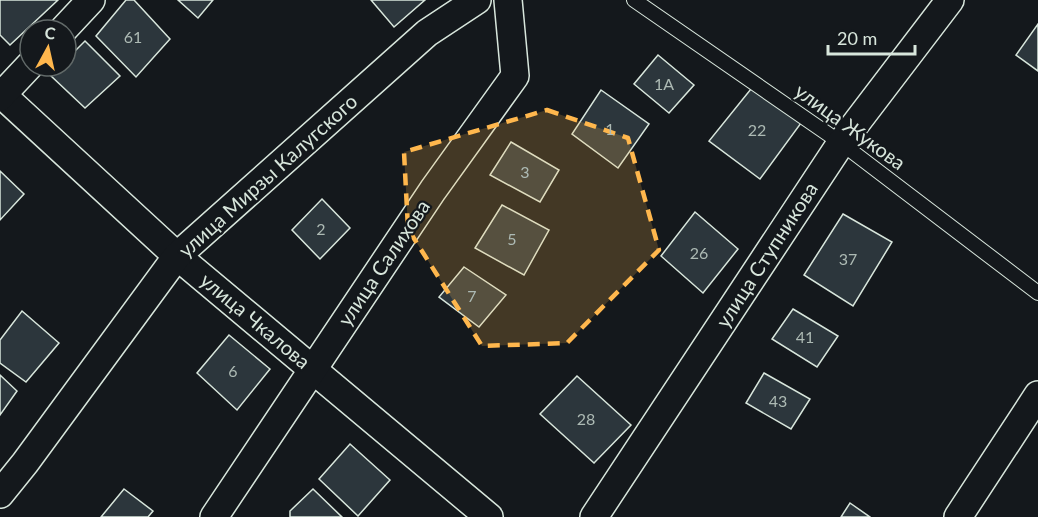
<svg xmlns="http://www.w3.org/2000/svg" width="1038" height="517" font-family="Lato,sans-serif">
  <style>
    .building { fill: #2c363c; stroke: #d8e6dc; stroke-width: 1.5 }
    .lines { fill: none; stroke-linecap: round; stroke-linejoin: round }
    .service-casing { stroke: #d8e6dc; stroke-width: 16 }
    .minor-casing { stroke: #d8e6dc; stroke-width: 30 }
    .service { stroke: #14181c; stroke-width: 14 }
    .minor { stroke: #14181c; stroke-width: 27 }
    .marked { fill: #ffb74d; fill-opacity: 0.2; stroke: #ffb74d; stroke-width: 4.5; stroke-dasharray: 12 8; stroke-linejoin: round }
    .labels { text-anchor: middle; stroke-width: 4.5; stroke-linejoin: round; paint-order: stroke }
    .number-label { font-size: 16px; fill: #adbab4 }
    .street-label { font-size: 20px; fill: #d8e6dc; stroke: #14181c }
  </style>
  <rect width="100%" height="100%" fill="#14181c"/>
  <g class="building">
    <path d="M0 0H58L10 45 0 35Z"/>
    <path d="M126 0H134L170 39 136 77 96 36Z"/>
    <path d="M178 0H213L198 18Z"/>
    <path d="M371 0H425L394 27Z"/>
    <path d="M1038 24V71L1016 55Z"/>
    <path d="M85 41 120 76 85 108 50 75 60 66H66V60Z"/>
    <path d="M658 55 694 85 669 113 634 84Z"/>
    <path d="M755 84 804 119 760 179 709 141Z"/>
    <path d="M601 90 649 124 618 168 572 134Z"/>
    <path d="M511 142 559 170 540 202 490 175Z"/>
    <path d="M0 171 24 194 0 220Z"/>
    <path d="M322 199 350 228 320 259 292 230Z"/>
    <path d="M502 205 549 230 524 275 475 248Z"/>
    <path d="M695 212 738 249 703 293 661 256Z"/>
    <path d="M843 214 892 242 853 306 804 275Z"/>
    <path d="M464 267 506 295 479 327 439 297Z"/>
    <path d="M793 309 838 336 817 367 772 339Z"/>
    <path d="M22 311 59 343 26 382 0 363V340Z"/>
    <path d="M229 335 270 369 237 410 197 373Z"/>
    <path d="M764 373 810 399 791 429 746 403Z"/>
    <path d="M0 375 17 391 0 415Z"/>
    <path d="M577 376 631 425 594 463 540 414Z"/>
    <path d="M350 444 390 480 358 516 319 479Z"/>
    <path d="M124 489 153 511 148 517H101Z"/>
    <path d="M313 489 342 517H290V511Z"/>
    <path d="M850 503 870 517H841Z"/>
  </g>
  <g class="lines">
    <defs>
      <path id="service" d="M634 0 841 143 1038 293"/>
      <g id="minor">
        <path d="M63 30 91 0"/>
        <path d="M0 93 177 256 489 517"/>
        <path d="M0 97 30 65"/>
        <path d="M0 494 25 463 177 256 427 33 477 0"/>
        <path d="M214 517 433 190 515 76 508 0"/>
        <path d="M594 517 841 143 950 0"/>
        <path d="M958 517 1038 395"/>
      </g>
    </defs>
    <use href="#service" class="service-casing"/>
    <use href="#minor" class="minor-casing"/>
    <use href="#service" class="service"/>
    <use href="#minor" class="minor"/>
  </g>
  <path class="marked" d="M547 110 628 138 659 250 567 343 482 346 408 229 404 152Z"/>
  <g class="labels">
    <g class="number-label">
      <text x="133" y="43">61</text>
      <text x="664" y="90">1А</text>
      <text x="610" y="135">1</text>
      <text x="757" y="136">22</text>
      <text x="525" y="178">3</text>
      <text x="321" y="235">2</text>
      <text x="512" y="245">5</text>
      <text x="699" y="259">26</text>
      <text x="848" y="265">37</text>
      <text x="472" y="302">7</text>
      <text x="805" y="343">41</text>
      <text x="233" y="377">6</text>
      <text x="778" y="407">43</text>
      <text x="586" y="425">28</text>
    </g>
    <g class="street-label">
      <text transform="translate(850 127) rotate(36)" y="7">улица Жукова</text>
      <text transform="translate(268 176) rotate(-42)" y="7">улица Мирзы Калугского</text>
      <text transform="translate(767 255) rotate(-57)" y="7">улица Ступникова</text>
      <text transform="translate(384 263) rotate(-56)" y="7">улица Салихова</text>
      <text transform="translate(255 321) rotate(40)" y="7">улица Чкалова</text>
    </g>
  </g>
  <g transform="translate(48 48) rotate(8)"><circle r="28" fill="#14181c" stroke="#626a69" stroke-width="1.5"/>
  <path d="M0-4.5L10 22L0 15L-10 22Z" fill="#ffb74d"/>
  <text y="-9" font-size="16" font-weight="bold" text-anchor="middle" fill="#d8e6dc">С</text>
  </g>
  <path d="M828 45v9h87v-9" fill="none" stroke="#d8e6dc" stroke-width="3"/>
  <text x="837" y="45" font-size="18" fill="#d8e6dc" stroke="#14181c" stroke-width="4.5" paint-order="stroke">20 m</text>
</svg>
